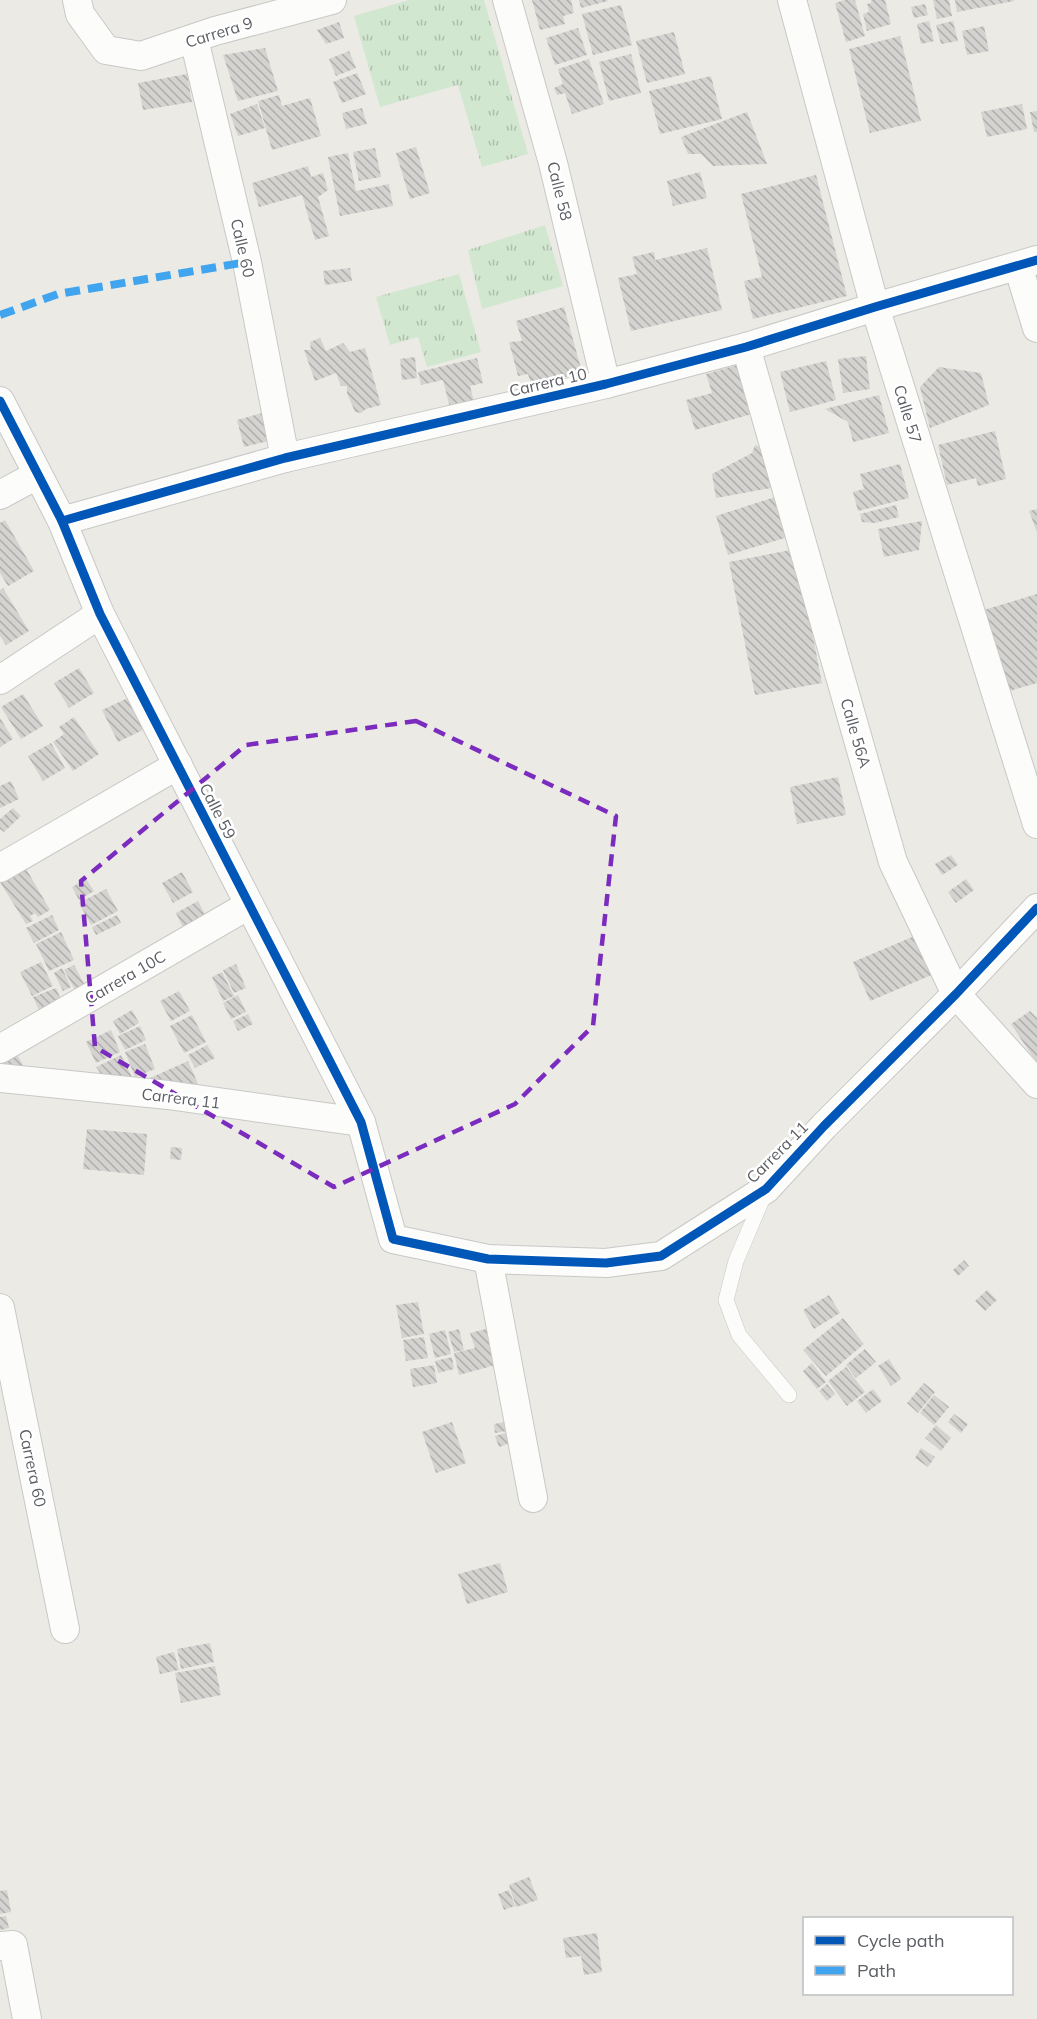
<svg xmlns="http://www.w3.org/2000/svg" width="1037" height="2019" font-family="Mulish,sans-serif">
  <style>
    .park { fill: url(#park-tufts) }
    .building { fill: url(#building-back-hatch) }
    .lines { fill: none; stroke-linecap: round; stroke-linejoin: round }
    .service-casing { stroke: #c8c8c7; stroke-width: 16 }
    .minor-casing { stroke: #c8c8c7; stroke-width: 30 }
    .service { stroke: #fcfcfb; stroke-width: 15 }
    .minor { stroke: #fcfcfb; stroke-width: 28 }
    .quiet { stroke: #40a5ee; stroke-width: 8; stroke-dasharray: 15 8; stroke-linecap: butt }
    .cycleway-casing { stroke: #fff; stroke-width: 13 }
    .cycleway { stroke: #0057b8; stroke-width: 9 }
    .marked { fill: none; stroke: #7b2cbf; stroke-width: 4.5; stroke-dasharray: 12 8; stroke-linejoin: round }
    .labels { text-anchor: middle; stroke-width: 5; stroke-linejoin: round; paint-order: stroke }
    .street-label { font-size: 16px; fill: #5b5e63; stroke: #fff }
  </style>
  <defs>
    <pattern id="park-tufts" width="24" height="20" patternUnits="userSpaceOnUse" patternTransform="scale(1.5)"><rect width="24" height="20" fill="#d2e7d0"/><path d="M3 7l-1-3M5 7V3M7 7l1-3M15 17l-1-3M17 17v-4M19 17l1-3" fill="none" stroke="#adbeac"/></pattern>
    <pattern id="building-back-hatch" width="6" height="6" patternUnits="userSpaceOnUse" patternTransform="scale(1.5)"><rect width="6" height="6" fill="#d4d3d0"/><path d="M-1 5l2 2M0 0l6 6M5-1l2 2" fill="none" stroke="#afaeac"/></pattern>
  </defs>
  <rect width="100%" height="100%" fill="#ebeae5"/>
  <g class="park">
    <path d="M409 0H484L528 154 482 167 458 85 380 107 354 16Z"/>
    <path d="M545 225 563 286 482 309 468 250Z"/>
    <path d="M459 274 481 352 427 367 418 337 390 345 376 297Z"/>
  </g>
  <g class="building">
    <path d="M532 0H571L574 13 563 16 565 24 540 30Z"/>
    <path d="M579 0H607L608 1 581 8Z"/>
    <path d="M845 0H855L865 36 846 42 835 3Z"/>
    <path d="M871 0H885L891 24 867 31 863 14 869 12 867 4 871 3Z"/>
    <path d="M933 0H949L952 16 937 19Z"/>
    <path d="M955 0H1013L1014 1 957 12Z"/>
    <path d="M925 4 928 15 914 18 911 7Z"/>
    <path d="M621 5 632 45 593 55 582 14Z"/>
    <path d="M929 21 934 41 921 44 917 24Z"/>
    <path d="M953 21 958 41 941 44 936 25Z"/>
    <path d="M339 22 344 38 326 44 317 30Z"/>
    <path d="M984 26 989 51 967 55 962 31Z"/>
    <path d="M578 28 587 55 555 65 546 38Z"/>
    <path d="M674 32 685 74 647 83 636 41Z"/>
    <path d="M900 36 921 121 870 133 849 49Z"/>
    <path d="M265 48 278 91 238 101 223 55Z"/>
    <path d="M349 51 356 68 336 76 329 59Z"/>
    <path d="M631 54 641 93 609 101 599 62Z"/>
    <path d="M589 59 604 104 572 114 565 93 557 95 554 88 563 84 558 69Z"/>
    <path d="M357 73 366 94 342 103 333 82Z"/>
    <path d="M187 74 192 102 143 110 138 83Z"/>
    <path d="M711 76 722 119 660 134 649 91Z"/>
    <path d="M279 95 282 106 310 98 321 136 272 150 258 101Z"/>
    <path d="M257 104 265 128 238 136 230 114Z"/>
    <path d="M1022 104 1027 129 987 137 981 112Z"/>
    <path d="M362 108 367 124 346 129 342 113Z"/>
    <path d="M1037 111V132H1034L1030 112Z"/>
    <path d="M747 112 767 164 713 166 701 154H688L681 137Z"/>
    <path d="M416 147 430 193 410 199 396 153Z"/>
    <path d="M375 148 381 177 359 181 353 152Z"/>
    <path d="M348 153 356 191 389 184 393 206 340 216 328 157Z"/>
    <path d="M308 166 311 177 323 173 328 190 318 197 329 236 315 240 302 195 259 207 252 183Z"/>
    <path d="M700 172 707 198 673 206 667 181Z"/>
    <path d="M816 175 847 296 753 319 744 281 762 277 741 194Z"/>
    <path d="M707 248 722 310 631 331 618 278 637 274 632 257 654 252 655 260Z"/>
    <path d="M350 268 352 281 325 285 323 271Z"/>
    <path d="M564 307 582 372 532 387 528 374 518 376 509 342 522 341 516 321Z"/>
    <path d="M320 338 326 351 343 343 350 352 365 348 381 405 366 409 361 413 355 412 347 393V386H341L336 373 315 381 304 350H311L310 342Z"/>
    <path d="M866 356 870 389 843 393 838 359Z"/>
    <path d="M415 357 417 378 402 380 400 359Z"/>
    <path d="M477 358 483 383 470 386 474 402 450 408 443 380 421 385 418 372Z"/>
    <path d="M826 361 836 400 790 412 780 372Z"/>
    <path d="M744 363 759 412 695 430 686 400 712 393 706 374Z"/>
    <path d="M939 367 981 373 989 405 930 428 920 387Z"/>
    <path d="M879 395 889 433 853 442 848 422 825 409Z"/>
    <path d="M266 412 273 440 244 447 237 420Z"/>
    <path d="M995 431 1006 479 978 486 976 478 947 485 938 445Z"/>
    <path d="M755 445 764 448 771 488 716 498 712 474 752 453Z"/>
    <path d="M900 464 909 498 858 511 853 492 864 489 860 474Z"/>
    <path d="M775 497 788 537 728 555 716 516Z"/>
    <path d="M896 505 899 517 875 523 862 522 860 514Z"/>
    <path d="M1037 509V532L1029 511Z"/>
    <path d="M5 520 34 571 8 586 0 573V523Z"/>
    <path d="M922 521 919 550 884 557 878 529Z"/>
    <path d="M796 549 822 683 755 695 729 562Z"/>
    <path d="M3 588 29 631 6 645 0 636V590Z"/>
    <path d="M1037 594V683L1002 693 977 612Z"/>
    <path d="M79 668 94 693 69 708 54 683Z"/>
    <path d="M23 694 43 726 21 739 1 707Z"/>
    <path d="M130 697 145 729 118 742 102 710Z"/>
    <path d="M74 717 99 754 73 771 53 742 64 734 59 727Z"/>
    <path d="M0 718 13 739 0 747Z"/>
    <path d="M51 743 65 768 43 781 28 756Z"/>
    <path d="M838 777 846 815 797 824 790 787Z"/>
    <path d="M11 781 19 799 0 808V786Z"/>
    <path d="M13 808 21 816 4 832 0 829V819Z"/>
    <path d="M951 855 958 865 942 875 935 864Z"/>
    <path d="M25 867 50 910 38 917 35 913 30 916 33 921 26 924 0 882Z"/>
    <path d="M182 872 193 892 173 903 162 883Z"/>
    <path d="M86 879 94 891 79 900 72 887Z"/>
    <path d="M966 879 974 890 956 903 948 892Z"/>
    <path d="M106 889 118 911 91 925 79 903Z"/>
    <path d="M198 901 210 924 187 936 176 913Z"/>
    <path d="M52 915 59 930 34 943 26 928Z"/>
    <path d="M117 915 121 923 96 935 92 927Z"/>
    <path d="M61 932 74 960 49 971 36 944Z"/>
    <path d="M917 935 934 974 870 1001 853 962Z"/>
    <path d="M41 962 53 986 32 996 20 972Z"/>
    <path d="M236 964 246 988 234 993 223 970Z"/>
    <path d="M74 965 86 987 76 992 64 970Z"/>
    <path d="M62 968 71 987 63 991 54 973Z"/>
    <path d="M222 972 234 996 223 1001 212 977Z"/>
    <path d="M56 988 65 1009 44 1021 33 997Z"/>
    <path d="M179 991 190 1011 171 1021 160 1001Z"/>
    <path d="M238 995 246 1012 231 1019 223 1003Z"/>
    <path d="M132 1010 139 1023 120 1034 113 1021Z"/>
    <path d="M1030 1011 1037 1018V1063L1011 1024Z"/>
    <path d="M248 1014 253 1024 238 1031 233 1021Z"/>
    <path d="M192 1015 206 1042 184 1053 170 1026Z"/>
    <path d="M140 1026 146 1040 125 1050 118 1036Z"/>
    <path d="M111 1030 120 1052 96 1063 86 1042Z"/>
    <path d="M145 1044 155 1069 135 1077 125 1052Z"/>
    <path d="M207 1045 215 1058 195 1068 188 1055Z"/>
    <path d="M15 1051 23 1065 6 1074 0 1061Z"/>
    <path d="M121 1055 133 1079 109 1085 96 1067Z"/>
    <path d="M188 1061 202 1093 139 1083Z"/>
    <path d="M87 1129 147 1134 144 1175 83 1169Z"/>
    <path d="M171 1147 182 1148 181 1160 170 1159Z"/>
    <path d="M964 1260 969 1266 958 1276 953 1270Z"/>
    <path d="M987 1290 997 1300 985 1311 975 1301Z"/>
    <path d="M829 1295 840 1313 814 1329 803 1310Z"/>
    <path d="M418 1302 424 1334 402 1338 396 1305Z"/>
    <path d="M843 1318 864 1344 826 1376 803 1350Z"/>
    <path d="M494 1327 503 1363 459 1375 454 1353 475 1348 470 1333Z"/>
    <path d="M459 1329 464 1350 454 1352 448 1332Z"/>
    <path d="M445 1330 451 1354 435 1358 429 1334Z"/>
    <path d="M424 1337 428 1358 406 1361 403 1340Z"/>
    <path d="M865 1349 876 1362 856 1378 846 1365Z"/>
    <path d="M452 1357 454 1369 438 1373 435 1361Z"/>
    <path d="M889 1359 901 1379 891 1386 878 1366Z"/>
    <path d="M812 1363 826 1382 817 1389 803 1371Z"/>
    <path d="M434 1365 437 1383 413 1387 410 1369Z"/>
    <path d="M846 1367 865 1392 847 1406 828 1381Z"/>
    <path d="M924 1383 935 1392 918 1413 907 1403Z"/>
    <path d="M827 1384 835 1394 827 1401 819 1391Z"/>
    <path d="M873 1389 882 1401 866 1413 857 1401Z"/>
    <path d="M934 1395 949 1407 934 1425 920 1413Z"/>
    <path d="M954 1414 968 1424 961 1433 948 1422Z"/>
    <path d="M452 1422 466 1463 436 1473 422 1432Z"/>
    <path d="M505 1422 507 1431 495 1433 494 1424Z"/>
    <path d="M936 1425 951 1438 941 1451 925 1438Z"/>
    <path d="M505 1433 510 1443 499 1447 495 1436Z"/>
    <path d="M921 1448 935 1457 928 1467 915 1458Z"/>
    <path d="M500 1563 508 1592 467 1604 458 1574Z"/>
    <path d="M210 1643 214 1662 181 1669 177 1649Z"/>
    <path d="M174 1652 179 1670 160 1674 156 1657Z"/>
    <path d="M215 1666 221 1695 181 1703 175 1673Z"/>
    <path d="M529 1877 538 1900 516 1907 509 1885Z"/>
    <path d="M7 1890 11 1912 0 1914V1891Z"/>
    <path d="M509 1890 515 1906 504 1910 498 1894Z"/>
    <path d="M6 1916 9 1928 0 1930V1917Z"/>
    <path d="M597 1933 602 1972 584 1975 581 1956 566 1958 563 1938Z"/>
  </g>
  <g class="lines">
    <defs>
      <path id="service" d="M764 1195 736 1261 726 1300 739 1335 789 1395"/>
      <g id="minor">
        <path d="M77 0 80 14 106 50 141 56 215 31 332 0"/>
        <path d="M507 0 553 163 606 384"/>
        <path d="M792 0 875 307 1037 824"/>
        <path d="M194 39 247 262 285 458"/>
        <path d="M1018 266 1037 328"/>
        <path d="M746 347 893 862 956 994 1037 1084"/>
        <path d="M0 401 62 521 100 614 361 1122 393 1239 488 1259 606 1263 661 1256 766 1189 824 1126 956 994 1037 908"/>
        <path d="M0 495 37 475"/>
        <path d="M62 521 285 458 606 384 746 347 875 307 1037 260"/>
        <path d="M0 680 100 614"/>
        <path d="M0 868 178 765"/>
        <path d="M0 1049 249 905"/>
        <path d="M0 1078 168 1095 361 1122"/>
        <path d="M488 1259 533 1498"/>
        <path d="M0 1308 65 1629"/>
        <path d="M0 1946 13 1945 27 2019"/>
      </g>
    </defs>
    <use href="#service" class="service-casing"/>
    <use href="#minor" class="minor-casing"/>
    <use href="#service" class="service"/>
    <use href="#minor" class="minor"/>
    <path class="quiet" d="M0 315 58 294 247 262"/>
    <defs>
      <g id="cycleway">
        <path d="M0 401 62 521 100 614 361 1122 393 1239 488 1259 606 1263 661 1256 766 1189 824 1126 956 994 1037 908"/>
        <path d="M62 521 285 458 606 384 746 347 875 307 1037 260"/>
      </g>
    </defs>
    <use href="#cycleway" class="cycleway-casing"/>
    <use href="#cycleway" class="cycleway"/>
  </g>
  <path class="marked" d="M416 721 616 816 593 1026 515 1104 334 1187 95 1047 81 881 246 745Z"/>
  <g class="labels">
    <g class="street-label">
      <text transform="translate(219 32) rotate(-17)" y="6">Carrera 9</text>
      <text transform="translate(560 191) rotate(76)" y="6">Calle 58</text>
      <text transform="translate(243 248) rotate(77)" y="6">Calle 60</text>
      <text transform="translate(548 382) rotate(-13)" y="6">Carrera 10</text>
      <text transform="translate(908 414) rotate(73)" y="6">Calle 57</text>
      <text transform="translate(856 733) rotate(74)" y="6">Calle 56A</text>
      <text transform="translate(218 811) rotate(63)" y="6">Calle 59</text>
      <text transform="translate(125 977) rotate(-30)" y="6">Carrera 10C</text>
      <text transform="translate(181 1098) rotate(7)" y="6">Carrera 11</text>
      <text transform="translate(777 1152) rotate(-45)" y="6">Carrera 11</text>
      <text transform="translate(33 1468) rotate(78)" y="6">Carrera 60</text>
    </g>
  </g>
  <rect x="803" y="1917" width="210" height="78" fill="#ffffff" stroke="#bdbfc1" stroke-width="1.5"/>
  <rect x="815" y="1936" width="30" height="9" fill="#0057b8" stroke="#bdbfc1" stroke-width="1.5"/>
  <text x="857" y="1947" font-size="18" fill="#5b5e63">Cycle path</text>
  <rect x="815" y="1966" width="30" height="9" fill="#40a5ee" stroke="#bdbfc1" stroke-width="1.5"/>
  <text x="857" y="1977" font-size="18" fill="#5b5e63">Path</text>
</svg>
